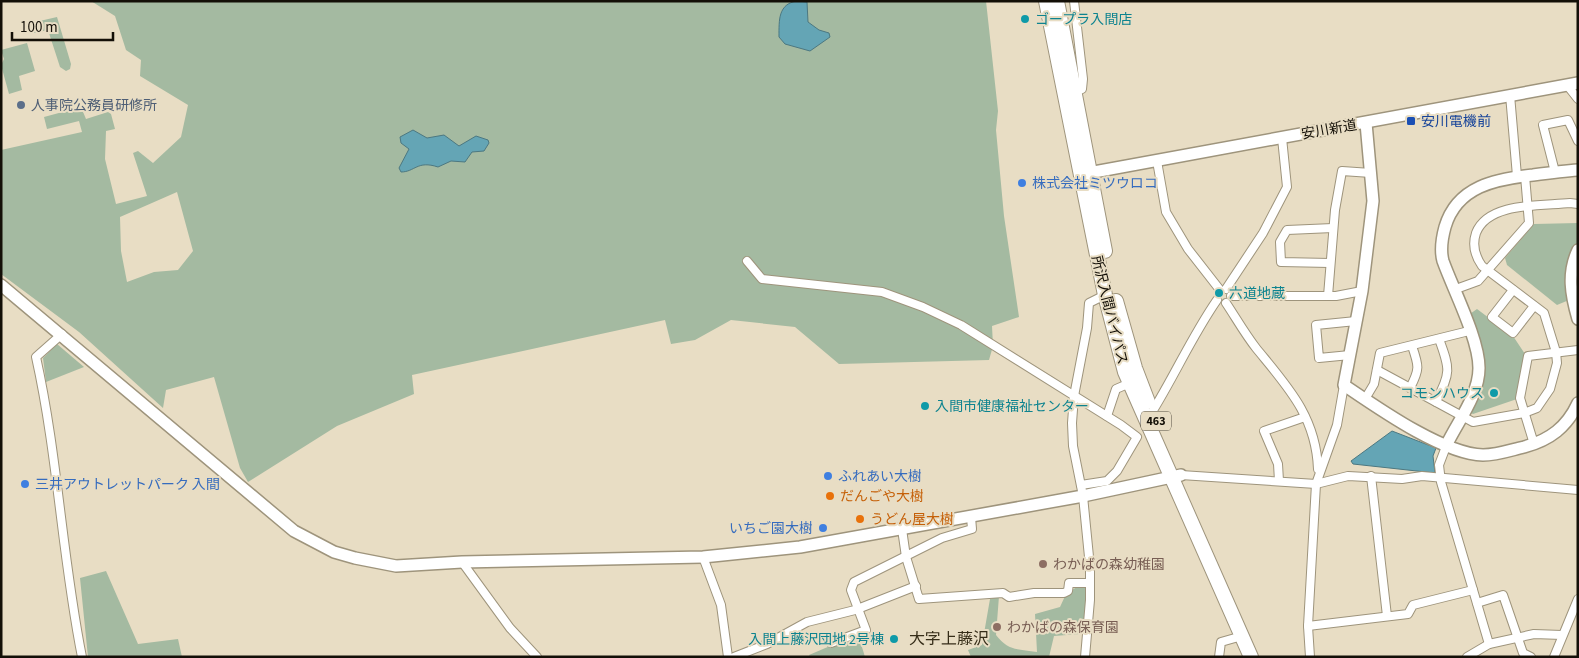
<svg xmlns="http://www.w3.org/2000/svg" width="1579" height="658" font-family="'Source Sans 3','Noto Sans JP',sans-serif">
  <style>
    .green { fill: #a4baa1; fill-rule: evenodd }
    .water { fill: #64a5b5; stroke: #4c7881 }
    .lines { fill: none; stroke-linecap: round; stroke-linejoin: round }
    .street-casing { stroke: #9e947c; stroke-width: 10 }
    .secondary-casing { stroke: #9e947c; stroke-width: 14 }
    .highway-casing { stroke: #9e947c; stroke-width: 16 }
    .street { stroke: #fff; stroke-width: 8 }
    .secondary { stroke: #fff; stroke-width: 11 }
    .highway { stroke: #fff; stroke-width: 14 }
    .culture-dot { fill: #0f9aa8; stroke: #e8ddc4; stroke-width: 2 }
    .service-dot { fill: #5c6f8a; stroke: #e8ddc4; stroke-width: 2 }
    .transit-dot { fill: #1a4fb4; stroke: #e8ddc4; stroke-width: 2 }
    .shop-dot { fill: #3f7fe0; stroke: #e8ddc4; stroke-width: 2 }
    .food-dot { fill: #e8710a; stroke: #e8ddc4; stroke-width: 2 }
    .education-dot { fill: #8d6e63; stroke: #e8ddc4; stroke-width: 2 }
    .labels { text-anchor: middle; stroke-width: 4; stroke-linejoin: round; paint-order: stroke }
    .shield { fill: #e8ddc4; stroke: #534d40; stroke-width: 1 }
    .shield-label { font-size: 12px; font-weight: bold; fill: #130f07 }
    .culture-label { font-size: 14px; fill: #0d838f; stroke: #e8ddc4; text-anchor: start }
    .service-label { font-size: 14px; fill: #4e5e75; stroke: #e8ddc4; text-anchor: start }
    .transit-label { font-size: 14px; fill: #164399; stroke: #e8ddc4; text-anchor: start }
    .street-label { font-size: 14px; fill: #130f07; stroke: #e8ddc4 }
    .shop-label { font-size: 14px; fill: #366cbe; stroke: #e8ddc4; text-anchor: start }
    .food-label { font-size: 14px; fill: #c56008; stroke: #e8ddc4; text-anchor: start }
    .education-label { font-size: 14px; fill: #785e54; stroke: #e8ddc4; text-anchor: start }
    .quarter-label { font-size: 16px; fill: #362d18; stroke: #e8ddc4 }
  </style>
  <rect width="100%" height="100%" fill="#e8ddc4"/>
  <g class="green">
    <path d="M91 1H986L998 111 996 130 1004 216 1019 317 992 326 993 346 989 360 839 364 795 327 731 320 695 340 671 344 665 320 412 375 414 394 337 426 248 482 240 468 214 377 166 390 163 408 79 332 1 274V150L82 132 79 121 47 129 44 117 81 107 86 119 108 112 111 114 115 129 106 131 105 159 116 204 147 196 133 153 138 151 153 163 181 137 188 105 140 76 141 60 126 50 115 16ZM177 192 193 251 178 270 154 272 127 282 121 251 120 217Z"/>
    <path d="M57 17 71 64 70 69 66 71 60 67 48 30 34 33 31 23Z"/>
    <path d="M27 43 35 71 19 76 22 90 9 94 1 65 4 59 1 50Z"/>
    <path d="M1578 223V245L1569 300 1557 305 1507 265 1505 258 1534 224Z"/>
    <path d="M1477 309 1513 336 1525 354 1517 399 1473 414 1467 411 1480 382 1467 316Z"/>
    <path d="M57 344 84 367 46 382 43 358Z"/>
    <path d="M106 571 138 644 178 639 182 657H88L80 578Z"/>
    <path d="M1086 581 1087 605 1080 634 1054 636 1049 657H971L968 650 982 645 990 599 999 596 996 635C1008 651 1018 649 1037 652L1035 614 1060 607 1066 594Z"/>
    <path d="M858 634 865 657H810L809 655Z"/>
  </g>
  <g class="water">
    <path d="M797 1 807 2 808 22 819 30 829 33 830 37 810 51 785 44 779 37C779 20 778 4 797 1Z"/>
    <path d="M413 130 427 138 444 135 459 146 476 136 488 140 489 143 484 151 472 152 465 162 451 161 438 167C417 160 415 172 401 172L399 168 409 149 401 143 400 137Z"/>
    <path d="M1392 431 1436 448 1433 456 1435 473 1353 464 1351 461Z"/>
  </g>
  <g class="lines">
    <defs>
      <g id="street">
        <path d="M1074 1 1083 79 1082 89 1075 92"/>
        <path d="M1567 85 1578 99"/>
        <path d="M1510 95 1517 176"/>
        <path d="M1157 161 1166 212 1188 249 1220 290"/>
        <path d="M1555 172 1543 125 1568 120 1578 141"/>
        <path d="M747 261 762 279 882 292 923 307 961 325 1121 425 1137 437 1117 471 1107 481 1081 485"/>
        <path d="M1330 263 1281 262 1280 242 1287 230 1333 228"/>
        <path d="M1226 289 1263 233 1287 187 1282 138"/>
        <path d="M1456 289 1478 281 1529 223 1525 176"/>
        <path d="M1513 290 1492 317 1513 333 1534 306"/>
        <path d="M1231 296H1336L1362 291"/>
        <path d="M1328 296 1335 210 1342 171 1371 173"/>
        <path d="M1226 303C1236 318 1245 334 1256 348 1287 386 1316 416 1318 469"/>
        <path d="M62 334 36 357C58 456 62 558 82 657"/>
        <path d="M1350 355 1319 358 1316 325 1356 321"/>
        <path d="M1377 370 1473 422 1524 413 1537 408 1550 389 1557 363 1556 352 1544 313 1482 266C1475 256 1472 245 1476 233 1488 202 1541 206 1570 203L1578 204"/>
        <path d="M1410 388C1420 369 1419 366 1412 346"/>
        <path d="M1365 399 1374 384 1380 353 1469 331"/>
        <path d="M1436 402C1450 372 1451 371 1439 339"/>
        <path d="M1152 412C1175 375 1192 336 1217 300"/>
        <path d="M1107 416 1116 389 1130 383"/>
        <path d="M1447 444 1439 465 1441 482 1489 644"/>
        <path d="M1534 444 1520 398 1528 356 1578 350"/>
        <path d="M1181 475 1316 484 1348 476 1402 479 1422 476 1578 490"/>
        <path d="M1371 476 1387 616"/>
        <path d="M1279 481 1278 464 1264 431 1305 417"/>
        <path d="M902 529 906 557 919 599 1003 593 1009 597 1034 593H1064L1068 591 1069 583H1090"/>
        <path d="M703 557 721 605 728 657"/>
        <path d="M462 562 510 628 537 657"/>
        <path d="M1477 603 1503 595 1523 653 1531 657"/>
        <path d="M1308 626 1408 614 1413 605 1473 590"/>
        <path d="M831 643 866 630 851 590 854 582 942 538 972 529 971 517"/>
        <path d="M734 657 767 644 807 622 855 610 916 586"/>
        <path d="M1085 657 1090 600V567L1083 496 1073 446 1072 423 1074 396 1087 328 1089 303 1105 295"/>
        <path d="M1219 657 1221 642 1242 636"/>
        <path d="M1310 657 1308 626 1316 484 1337 425 1344 385"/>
        <path d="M1467 657 1489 644 1534 634 1562 635"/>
        <path d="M1554 657 1578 599"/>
      </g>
      <g id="secondary">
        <path d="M1366 123 1373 201 1362 291 1344 385C1378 408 1443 454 1483 455 1497 455 1511 450 1524 447 1550 440 1567 427 1578 403"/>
        <path d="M1083 174 1578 83"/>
        <path d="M1578 250C1567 273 1571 295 1578 319"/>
        <path d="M1 285 294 531 334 552 355 558 396 566 462 562 703 557 800 547 1083 496 1181 475"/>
        <path d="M1447 444C1458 421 1479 395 1479 368 1479 339 1453 289 1443 261 1440 250 1442 238 1445 227 1457 186 1496 179 1533 175 1548 173 1563 171 1578 170"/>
      </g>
      <g id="highway">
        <path d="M1046 1 1105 295 1125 372 1251 657"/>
        <path d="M1057 1 1105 251"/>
        <path d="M1116 301 1135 368 1148 402"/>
      </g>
    </defs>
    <use href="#street" class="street-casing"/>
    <use href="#secondary" class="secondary-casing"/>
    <use href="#highway" class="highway-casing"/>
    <use href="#street" class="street"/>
    <use href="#secondary" class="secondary"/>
    <use href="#highway" class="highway"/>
  </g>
  <g class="culture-dot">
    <circle cx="1025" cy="19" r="5"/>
    <circle cx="1219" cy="293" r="5"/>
    <circle cx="1494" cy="393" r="5"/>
    <circle cx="925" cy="406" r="5"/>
    <circle cx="894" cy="639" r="5"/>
  </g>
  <circle class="service-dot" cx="21" cy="105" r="5"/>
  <rect class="transit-dot" x="1406" y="116" width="10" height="10" rx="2.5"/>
  <g class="shop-dot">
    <circle cx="1022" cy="183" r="5"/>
    <circle cx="828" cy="476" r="5"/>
    <circle cx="25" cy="484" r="5"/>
    <circle cx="823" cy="528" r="5"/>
  </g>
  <g class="food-dot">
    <circle cx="830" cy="496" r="5"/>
    <circle cx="860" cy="519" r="5"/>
  </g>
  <g class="education-dot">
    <circle cx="1043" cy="564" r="5"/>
    <circle cx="997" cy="627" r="5"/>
  </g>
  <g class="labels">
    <rect class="shield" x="1141" y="411.5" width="30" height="19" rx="4"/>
    <g class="shield-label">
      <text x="1156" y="425">463</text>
    </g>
    <g class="culture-label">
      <text x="1035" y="24">ゴープラ入間店</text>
      <text x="1229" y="298">六道地蔵</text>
      <text x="1484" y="398" text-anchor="end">コモンハウス</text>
      <text x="935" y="411">入間市健康福祉センター</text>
      <text x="884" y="644" text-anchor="end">入間上藤沢団地 2号棟</text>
    </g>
    <g class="service-label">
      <text x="31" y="110">人事院公務員研修所</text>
    </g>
    <g class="transit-label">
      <text x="1421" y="126">安川電機前</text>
    </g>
    <g class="street-label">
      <text transform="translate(1329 129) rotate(-10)" y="5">安川新道</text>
      <text transform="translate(1110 310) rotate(76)" y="5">所沢入間バイパス</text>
    </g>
    <g class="shop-label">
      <text x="1032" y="188">株式会社ミツウロコ</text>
      <text x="838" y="481">ふれあい大樹</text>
      <text x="35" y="489">三井アウトレットパーク 入間</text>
      <text x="813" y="533" text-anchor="end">いちご園大樹</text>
    </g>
    <g class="food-label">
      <text x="840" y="501">だんごや大樹</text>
      <text x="870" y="524">うどん屋大樹</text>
    </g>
    <g class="education-label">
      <text x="1053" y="569">わかばの森幼稚園</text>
      <text x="1007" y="632">わかばの森保育園</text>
    </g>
    <g class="quarter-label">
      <text x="949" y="644">大字上藤沢</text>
    </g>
  </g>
  <rect width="1579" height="658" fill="none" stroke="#130f07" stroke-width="5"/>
  <path d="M12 32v8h101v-8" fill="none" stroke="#130f07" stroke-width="2.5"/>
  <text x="20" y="32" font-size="15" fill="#130f07" stroke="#e8ddc4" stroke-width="4" paint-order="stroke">100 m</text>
</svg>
